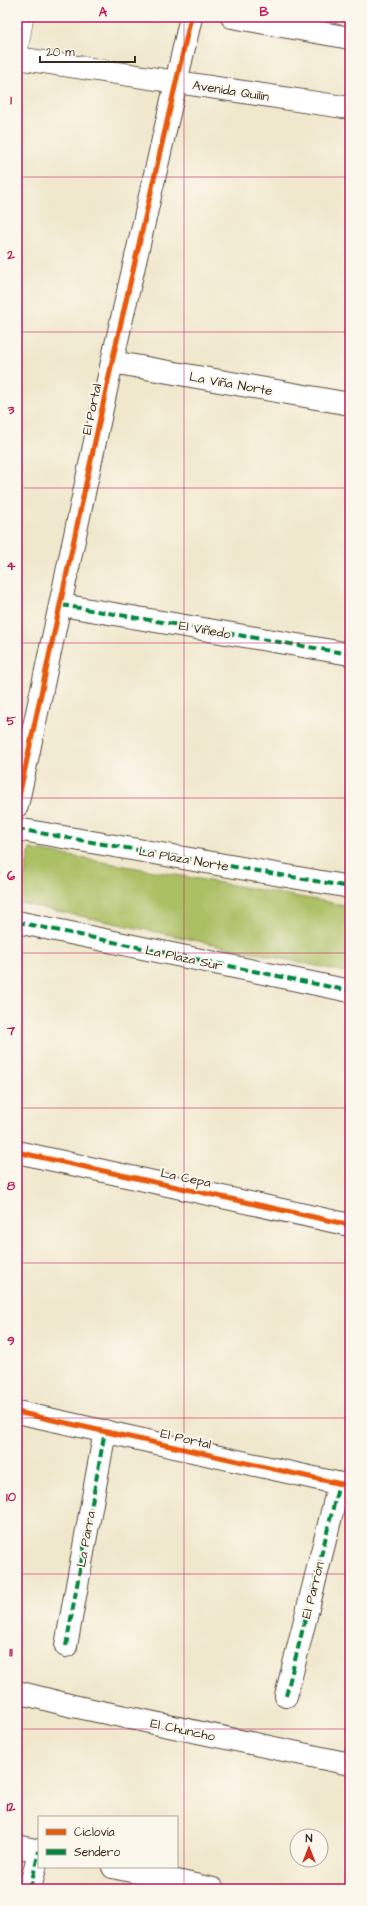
<svg xmlns="http://www.w3.org/2000/svg" width="367" height="1906" font-family="'Architects Daughter',sans-serif">
  <style>
    .green { fill: #abbf63; stroke: #737440 }
    .lines { fill: none; stroke-linecap: round; stroke-linejoin: round }
    .lane-casing { stroke: #564638; stroke-width: 18 }
    .street-casing { stroke: #564638; stroke-width: 24 }
    .secondary-casing { stroke: #564638; stroke-width: 24 }
    .lane { stroke: #fff; stroke-width: 17 }
    .street { stroke: #fff; stroke-width: 22 }
    .secondary { stroke: #fff; stroke-width: 22 }
    .quiet { stroke: #00873e; stroke-width: 4; stroke-dasharray: 8 4; stroke-linecap: butt }
    .cycleway-casing { stroke: #fbf7ec; stroke-width: 8 }
    .cycleway { stroke: #e8590c; stroke-width: 5 }
    .grid { fill: none; stroke: #c2185b; stroke-width: 1; stroke-opacity: 0.55 }
    .labels { text-anchor: middle; stroke-width: 4; stroke-linejoin: round; paint-order: stroke }
    .street-label { font-size: 13px; fill: #3b2a1e; stroke: #fbf7ec }
    .neatline { fill: none; stroke: #c2185b; stroke-width: 1.5 }
    .grid-label { font-size: 13px; text-anchor: middle; font-weight: bold; fill: #c2185b }
  </style>
  <rect width="100%" height="100%" fill="#fbf7ec"/>
  <filter id="ink" filterUnits="userSpaceOnUse"><feTurbulence type="fractalNoise" baseFrequency=".025" numOctaves="2"/><feDisplacementMap in="SourceGraphic" scale="8" xChannelSelector="R" yChannelSelector="G"/><feConvolveMatrix kernelMatrix="1 2 1 2 8 2 1 2 1" color-interpolation-filters="sRGB"/></filter>
  <filter id="wash" filterUnits="userSpaceOnUse"><feTurbulence type="fractalNoise" baseFrequency=".012" numOctaves="4" result="noise"/><feDisplacementMap in="SourceGraphic" scale="16" xChannelSelector="R" yChannelSelector="G"/><feGaussianBlur stdDeviation="0.9" result="paint"/><feColorMatrix in="noise" values="0 0 0 0 0 0 0 0 0 0 0 0 0 0 0 0 0 1.4 0 .05"/><feComposite in="paint" operator="in"/></filter>
  <g filter="url(#wash)">
    <rect width="100%" height="100%" fill="#f0e8cd"/>
    <path class="green" d="M30 849 350 906V973L19 903Z"/>
  </g>
  <g filter="url(#ink)">
    <g class="lines">
      <defs>
        <path id="lane" d="M18 58 25 17"/>
        <g id="street">
          <path d="M112 362 350 404"/>
          <path d="M61 605 350 654"/>
          <path d="M17 806 112 362 191 17"/>
          <path d="M17 829 350 887"/>
          <path d="M17 922 350 991"/>
          <path d="M17 1152 350 1225"/>
          <path d="M17 1412 350 1486"/>
          <path d="M66 1646 105 1431"/>
          <path d="M17 1692 73 1706 350 1764"/>
          <path d="M286 1696 339 1484"/>
          <path d="M17 1846 39 1851"/>
          <path d="M113 1867 213 1889"/>
          <path d="M30 1889 39 1851"/>
        </g>
        <g id="secondary">
          <path d="M232 17 350 38"/>
          <path d="M17 58 350 108"/>
        </g>
      </defs>
      <use href="#lane" class="lane-casing"/>
      <use href="#street" class="street-casing"/>
      <use href="#secondary" class="secondary-casing"/>
      <use href="#lane" class="lane"/>
      <use href="#street" class="street"/>
      <use href="#secondary" class="secondary"/>
      <g class="quiet">
        <path d="M61 605 350 654"/>
        <path d="M17 829 350 887"/>
        <path d="M17 922 350 991"/>
        <path d="M66 1646 105 1431"/>
        <path d="M286 1696 339 1484"/>
        <path d="M30 1889 39 1851"/>
      </g>
      <defs>
        <g id="cycleway">
          <path d="M17 806 112 362 191 17"/>
          <path d="M17 1152 350 1225"/>
          <path d="M17 1412 350 1486"/>
        </g>
      </defs>
      <use href="#cycleway" class="cycleway-casing"/>
      <use href="#cycleway" class="cycleway"/>
    </g>
  </g>
  <path class="grid" d="M184 17V1889M17 177H350M17 332H350M17 488H350M17 643H350M17 798H350M17 953H350M17 1108H350M17 1263H350M17 1418H350M17 1574H350M17 1729H350"/>
  <g class="labels">
    <g class="street-label">
      <text transform="translate(231 90) rotate(9)" y="5">Avenida Quilín</text>
      <text transform="translate(231 383) rotate(10)" y="5">La Viña Norte</text>
      <text transform="translate(91 409) rotate(-78)" y="5">El Portal</text>
      <text transform="translate(205 629) rotate(10)" y="5">El Viñedo</text>
      <text transform="translate(184 858) rotate(10)" y="5">La Plaza Norte</text>
      <text transform="translate(184 957) rotate(12)" y="5">La Plaza Sur</text>
      <text transform="translate(186 1177) rotate(12)" y="5">La Cepa</text>
      <text transform="translate(186 1438) rotate(13)" y="5">El Portal</text>
      <text transform="translate(85 1539) rotate(-80)" y="5">La Parra</text>
      <text transform="translate(312 1590) rotate(-76)" y="5">El Parrón</text>
      <text transform="translate(183 1729) rotate(12)" y="5">El Chuncho</text>
    </g>
  </g>
  <rect width="367" height="1906" fill="none" stroke="#fbf7ec" stroke-width="44"/>
  <rect x="38" y="1816" width="140" height="52" fill="#fbf7ec" stroke="#aea59a"/>
  <rect x="46" y="1829" width="20" height="6" fill="#e8590c" stroke="#aea59a"/>
  <text x="74" y="1836" font-size="12" fill="#3b2a1e">Ciclovía</text>
  <rect x="46" y="1849" width="20" height="6" fill="#00873e" stroke="#aea59a"/>
  <text x="74" y="1856" font-size="12" fill="#3b2a1e">Sendero</text>
  <g transform="translate(309 1848)"><circle r="19" fill="#fbf7ec" stroke="#aea59a"/>
  <path d="M0-3L7 15L0 10L-7 15Z" fill="#c8321e"/>
  <text y="-6" font-size="11" font-weight="bold" text-anchor="middle" fill="#3b2a1e">N</text>
  </g>
  <path d="M40 56v6h95v-6" fill="none" stroke="#3b2a1e" stroke-width="2"/>
  <text x="46" y="56" font-size="12" fill="#3b2a1e" stroke="#fbf7ec" stroke-width="3" paint-order="stroke">20 m</text>
  <rect x="22" y="22" width="323" height="1862" class="neatline"/>
  <g class="grid-label">
    <text x="103" y="16">A</text>
    <text x="264" y="16">B</text>
    <text x="11" y="104">1</text>
    <text x="11" y="259">2</text>
    <text x="11" y="414">3</text>
    <text x="11" y="570">4</text>
    <text x="11" y="725">5</text>
    <text x="11" y="880">6</text>
    <text x="11" y="1035">7</text>
    <text x="11" y="1190">8</text>
    <text x="11" y="1345">9</text>
    <text x="11" y="1501">10</text>
    <text x="11" y="1656">11</text>
    <text x="11" y="1811">12</text>
  </g>
</svg>
